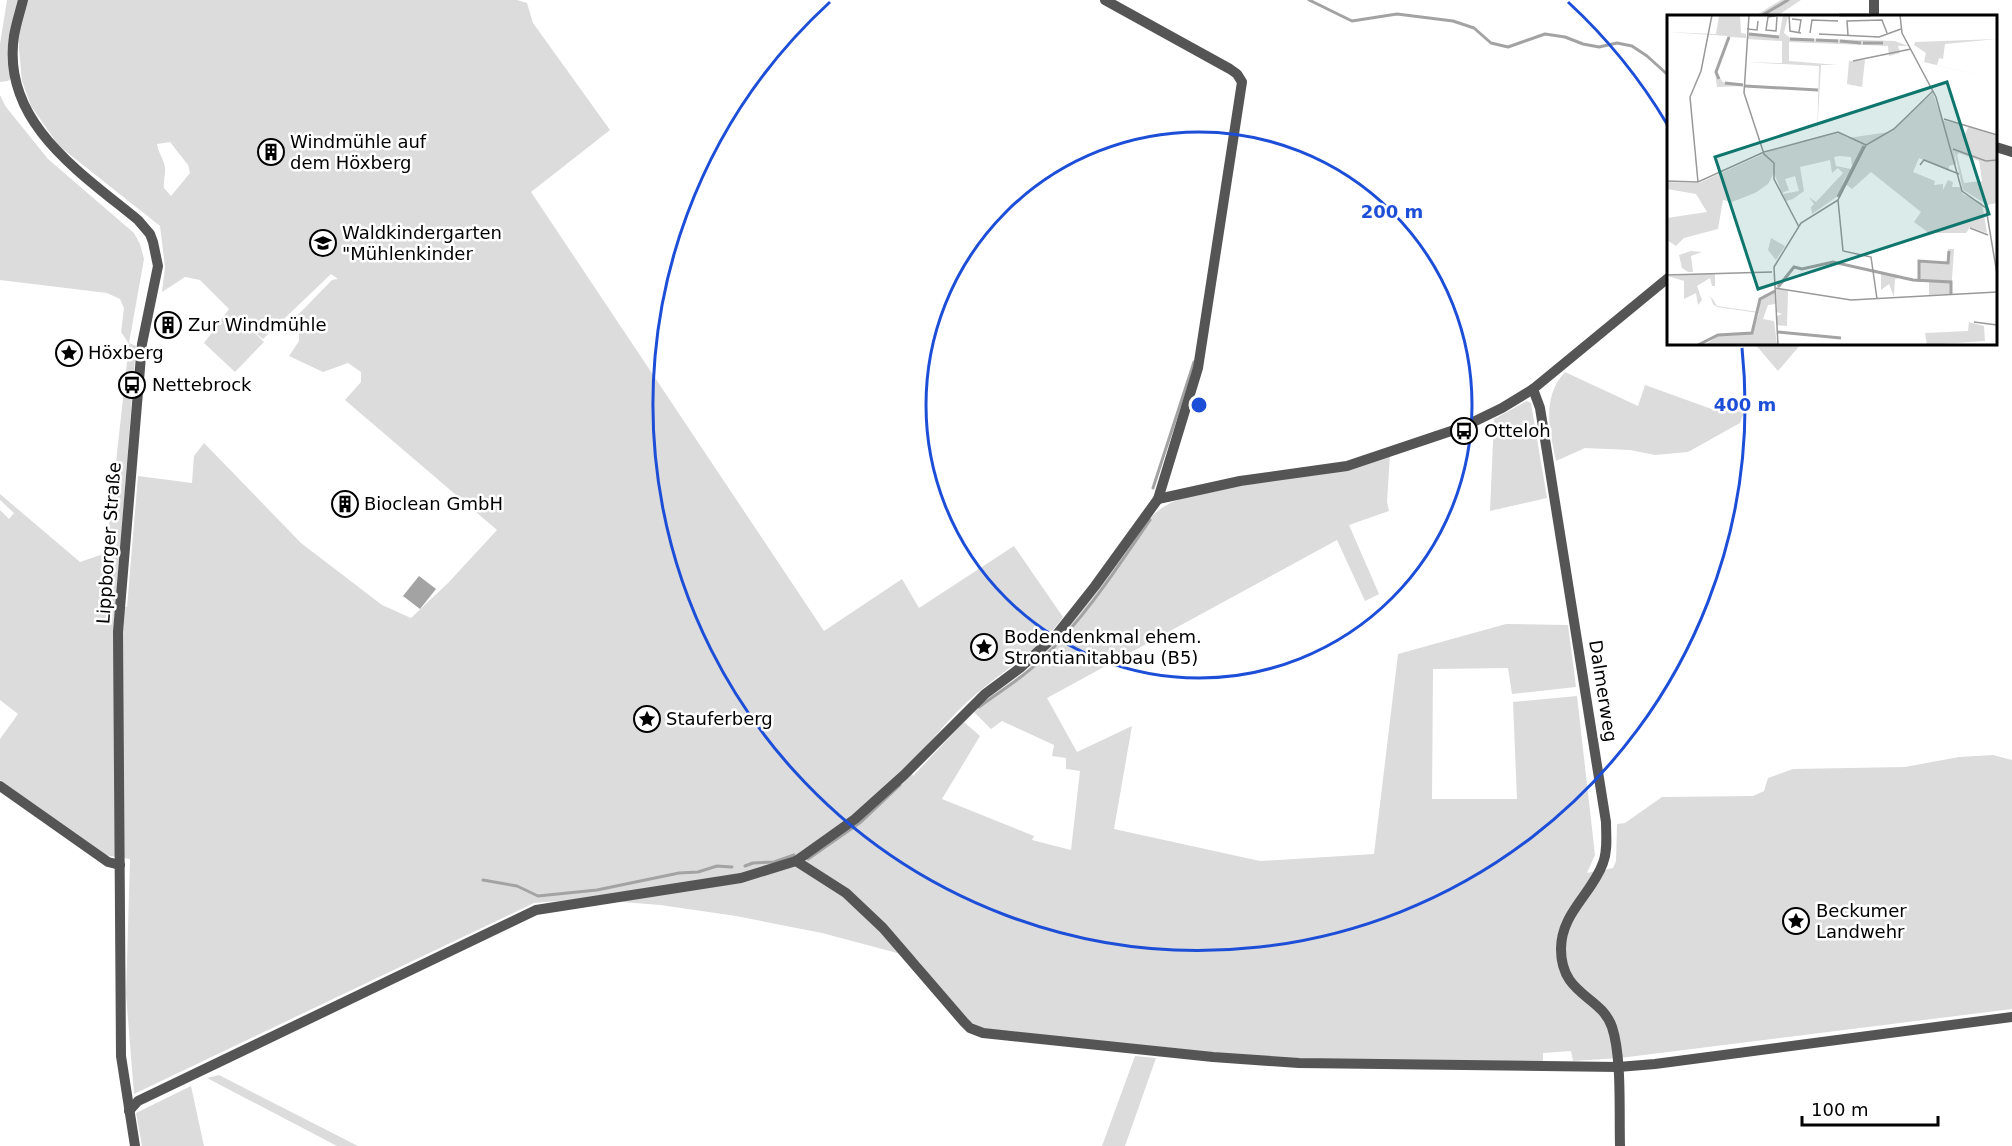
<svg xmlns="http://www.w3.org/2000/svg" width="2012" height="1146" font-family="'DejaVu Sans',sans-serif">
  <style>
    .green { fill: #dcdcdc; fill-rule: evenodd }
    .water { fill: #a3a3a3 }
    .lines { fill: none; stroke-linecap: round; stroke-linejoin: round }
    .stream { stroke: #a3a3a3; stroke-width: 3 }
    .minor { stroke: #555; stroke-width: 10 }
    .ring { fill: none; stroke: #1d4ed8; stroke-width: 3 }
    .labels { text-anchor: middle; stroke-width: 5; stroke-linejoin: round; paint-order: stroke }
    .poi-label { font-size: 18px; fill: #000; stroke: #fff; text-anchor: start }
    .street-label { font-size: 18px; fill: #000; stroke: #fff }
    .inset-river { fill: none; stroke: #a3a3a3; stroke-width: 3 }
    .inset-road { fill: none; stroke: #999; stroke-width: 1.5 }
    .view { fill: #0f766e; fill-opacity: 0.15; stroke: #0f766e; stroke-width: 3 }
    .inset-edge { fill: none; stroke: #000; stroke-width: 3 }
    .centre { fill: #1d4ed8; stroke: #fff; stroke-width: 3 }
    .ring-label { font-size: 18px; text-anchor: middle; font-weight: bold; fill: #1d4ed8; stroke: #fff; stroke-width: 5; stroke-linejoin: round; paint-order: stroke }
  </style>
  <rect width="100%" height="100%" fill="#fff"/>
  <g class="green">
    <path d="M7 0H18L12 78 8 81 0 82V44Z"/>
    <path d="M27 0H517L527 3 533 23 610 130 531 192 824 631 902 579 919 608 1014 546 1063 617C1040 650 1005 669 976 694 952 714 930 743 909 766L913 776 964 722 980 736 942 799 1034 836 1032 840 1071 850 1080 771 1066 769V758L1052 756 1054 745 1002 721 991 729 973 711C994 691 1021 678 1041 656 1076 615 1109 568 1143 525 1158 509 1168 502 1190 496L1390 455 1387 502 1389 511 1349 525 1379 594 1365 601 1337 540 1047 698 1077 752 1132 726 1114 829 1260 861 1374 854 1398 654 1506 624 1568 625 1576 687 1512 694 1508 668 1433 669 1432 799H1517L1513 702 1577 696 1595 855 1587 873 1613 868 1616 861 1617 824 1625 823 1662 797 1753 796 1764 791 1768 778 1793 769 1905 767 1959 757 1993 755 2012 760V1009L1620 1058 1573 1061 1571 1051 1543 1053V1062L1299 1061 984 1029 965 1019 916 958 822 933 736 916 660 905 584 899 534 903 134 1094 126 994 130 859 104 855 0 780V739L18 714 0 700V510L9 519 14 513 0 500V494L80 562 106 553 129 344 121 332 124 308 120 299 107 293 0 280V95L6 107 48 159 134 233 140 244 144 259 129 343 136 346 116 605 127 607 138 476 192 483 194 456 204 443 301 543 382 605 411 618 448 583 497 530 345 400 361 382V372L348 363 323 372 289 356 299 341V329L292 321 332 280 338 279 331 274 263 339 253 331 264 342 235 372 204 343 229 309 200 280 185 277 162 292 165 267 160 226 59 146 31 106 22 81 19 50V33ZM170 142 188 165 190 173 171 196 164 188C163 181 166 174 165 168 164 158 158 153 157 144Z"/>
    <path d="M1781 0H1801L1777 16H1755Z"/>
    <path d="M1755 344H1801L1778 371Z"/>
    <path d="M1565 372 1638 406 1645 385 1720 412 1748 402 1740 423 1688 452 1655 455 1630 450 1585 448 1556 461C1550 430 1541 398 1565 372Z"/>
    <path d="M1527 401 1531 403 1547 498 1490 511 1494 419Z"/>
    <path d="M1135 1056 1156 1058 1125 1146H1102Z"/>
    <path d="M219 1075 358 1146H337L207 1078Z"/>
    <path d="M191 1086 204 1146H142L136 1113Z"/>
  </g>
  <path class="water" d="M419 576 436 589 420 609 403 596Z"/>
  <g class="lines">
    <g class="stream">
      <path d="M1309 0 1352 21 1397 14 1453 21 1474 28 1491 43 1508 47 1545 34 1565 37 1583 44 1599 47 1617 43 1632 46 1647 56 1668 75"/>
      <path d="M1761 16 1788 0"/>
      <path d="M1153 488 1194 362"/>
      <path d="M979 707C1000 691 1023 678 1042 659 1084 619 1117 568 1150 520"/>
      <path d="M808 859 861 822 900 785"/>
      <path d="M745 866 753 863 774 862 794 855"/>
      <path d="M483 880 517 886 538 896 597 890 679 873 698 872 717 866 732 867"/>
    </g>
    <g class="minor">
      <path d="M23 0C20 12 16 24 14 36 1 122 81 173 138 220L150 234 153 242 158 266 142 344 118 632 121 1056 135 1146"/>
      <path d="M1874 16V0"/>
      <path d="M1996 147 2012 152"/>
      <path d="M1533 389 1540 408 1606 822C1606 836 1608 850 1603 863 1592 894 1561 913 1561 949 1561 996 1601 995 1612 1027 1622 1057 1619 1112 1620 1146"/>
      <path d="M1158 499 1240 481 1347 466 1463 427 1502 408 1533 389 1668 278"/>
      <path d="M0 786 108 862 120 865"/>
      <path d="M796 861 846 893 883 928 964 1022 970 1028 983 1033 1213 1057 1299 1063 1618 1067 1655 1064 2012 1017"/>
      <path d="M129 1111 138 1101 536 910 741 878 796 861 855 819 904 775 985 694 1020 668 1057 634 1095 586 1158 499 1198 368 1242 82 1237 74 1230 69 1105 0"/>
    </g>
  </g>
  <g class="ring">
    <circle cx="1199" cy="405" r="273"/>
    <path d="M1568 2A546 546 0 0 1 1667 124M1742 348A546 546 0 1 1 830 2"/>
  </g>
  <defs>
    <symbol id="building-ring" viewBox="-11 -11 22 22"><circle r="9.5" fill="#fff" stroke="#000" stroke-width="1.5"/><path d="M-4-6H4V6H1V3H-1V6H-4ZM-2.5-4.3h1.7v1.8h-1.7ZM.8-4.3h1.7v1.8H.8ZM-2.5-1h1.7V.8h-1.7ZM.8-1h1.7V.8H.8Z" fill="#000"/></symbol>
    <symbol id="school-ring" viewBox="-11 -11 22 22"><circle r="9.5" fill="#fff" stroke="#000" stroke-width="1.5"/><path d="M0-5L7-2L0 1L-7-2ZM-4 1L0 2.5L4 1V4Q0 6-4 4Z" fill="#000"/></symbol>
    <symbol id="sight-ring" viewBox="-11 -11 22 22"><circle r="9.5" fill="#fff" stroke="#000" stroke-width="1.5"/><path d="M0-6L1.8-2.2L6-1.7L2.9 1.2L3.7 5.4L0 3.3L-3.7 5.4L-2.9 1.2L-6-1.7L-1.8-2.2Z" fill="#000"/></symbol>
    <symbol id="bus-ring" viewBox="-11 -11 22 22"><circle r="9.5" fill="#fff" stroke="#000" stroke-width="1.5"/><path d="M-5-6H5V4H4V6H2V4H-2V6H-4V4H-5ZM-3.5-4V0h7V-4ZM-3.5 1.2v1.5H-2V1.2ZM2 1.2v1.5H3.5V1.2Z" fill="#000"/></symbol>
  </defs>
  <g fill-rule="evenodd">
    <use href="#building-ring" x="256" y="137" width="30" height="30"/>
    <use href="#school-ring" x="308" y="228" width="30" height="30"/>
    <use href="#building-ring" x="153" y="310" width="30" height="30"/>
    <use href="#sight-ring" x="54" y="338" width="30" height="30"/>
    <use href="#bus-ring" x="117" y="370" width="30" height="30"/>
    <use href="#bus-ring" x="1449" y="416" width="30" height="30"/>
    <use href="#building-ring" x="330" y="489" width="30" height="30"/>
    <use href="#sight-ring" x="969" y="632" width="30" height="30"/>
    <use href="#sight-ring" x="632" y="704" width="30" height="30"/>
    <use href="#sight-ring" x="1781" y="906" width="30" height="30"/>
  </g>
  <g class="labels">
    <g class="poi-label">
      <text x="290" y="148">Windmühle auf<tspan x="290" dy="21">dem Höxberg</tspan></text>
      <text x="342" y="239">Waldkindergarten<tspan x="342" dy="21">"Mühlenkinder</tspan></text>
      <text x="188" y="331">Zur Windmühle</text>
      <text x="88" y="359">Höxberg</text>
      <text x="152" y="391">Nettebrock</text>
      <text x="1484" y="437">Otteloh</text>
      <text x="364" y="510">Bioclean GmbH</text>
      <text x="1004" y="643">Bodendenkmal ehem.<tspan x="1004" dy="21">Strontianitabbau (B5)</tspan></text>
      <text x="666" y="725">Stauferberg</text>
      <text x="1816" y="917">Beckumer<tspan x="1816" dy="21">Landwehr</tspan></text>
    </g>
    <g class="street-label">
      <text transform="translate(109 543) rotate(-86)" y="6">Lippborger Straße</text>
      <text transform="translate(1603 691) rotate(81)" y="6">Dalmerweg</text>
    </g>
  </g>
  <g transform="translate(1667 15)">
    <rect width="330" height="330" fill="#fff"/>
    <path d="M52 0H73L74 18 79 19V23L63 22 49 58 56 67 76 71 50 72 48 57 61 21 0 17 49 19ZM116 0 121 1 117 18 123 23 228 26 241 31H231L233 38 222 41 221 31 122 27V46L171 50H154L150 121 152 51 78 47 115 48V26L80 24 81 19 112 22ZM330 24 278 29 276 44 272 43 270 50 330 65 257 47 259 38 247 30 248 27ZM198 45 195 72 180 69 182 46ZM266 78 275 105 296 110 294 118 298 119 301 112 330 121V188L320 190 323 225 319 189 296 175 287 134 289 149 282 151V156L252 143 246 157 268 166 267 170 276 169V175L281 165 286 167 285 172H293L296 179 315 188 320 218 303 212 299 218H262L247 207 254 197 204 157 185 174 177 168 189 145 185 152 184 142 172 141 167 142 169 151 184 154 177 165 171 181 145 199 144 192 147 189 142 182 149 187 176 158 171 153 165 158 163 145 133 152 137 176 126 184 119 186 116 179 132 176 128 161 118 164 122 175 115 178 107 158 101 169 88 178 65 187 56 185 51 214 17 223 9 231 0 225V203L40 197 29 179 0 174V167L32 168 105 135 150 122 171 117 181 123 222 117ZM292 138 312 146 315 166 297 168 290 140ZM104 223 118 231 109 245 101 235ZM281 234H287L284 279 262 280V267H252L232 263 228 264 227 282 222 269 214 275V259L205 254 252 266V246L280 248ZM24 236 35 237 24 241 26 257H21L15 253 12 240ZM127 253 111 273 121 276 120 311 109 310 110 301 115 299 110 297 109 274ZM48 258V271H45L43 263 30 271 35 285 31 290 29 278 17 284V266L1 261ZM108 275V289L101 290 96 304 107 306 110 329 38 330 52 320 85 318 92 298 50 292 46 289 44 283 40 280 45 283 50 291 92 297 93 284ZM302 307 317 311 318 326 260 330 258 318 301 316Z" fill="#dcdcdc" fill-rule="evenodd"/>
    <path class="inset-river" d="M172 0H204M82 19 112 22M123 24 147 25M149 25 171 26M173 26 194 28M196 28H216M52 64 49 57 62 22M58 68 76 70M78 71 151 75M171 182 197 131M252 265V246L281 248 282 236M111 272 127 252 135 254 166 247 246 265 284 267V279M110 317 174 323M31 330 51 320 85 318 93 284 108 276"/>
    <path class="inset-road" d="M82 0 77 78 97 139 107 148V164L132 212M122 0 123 16 134 18M233 0 235 18 269 82 295 176 319 193 330 259M110 2 109 16 99 15 101 2 113 0M125 4 134 5 132 17M80 14 90 15 91 6M143 18 145 5 171 6M152 19 212 22 234 14M181 20 180 6 215 5 220 18M186 46 244 34M277 104 330 120M286 134 319 146 330 145M253 150 257 145 292 159M0 166 31 167 97 137 171 117 199 130M31 167 23 82 34 56 45 0M303 213 321 220M0 260 105 257M108 273 184 285 330 277M210 284 204 242 176 236 171 185 199 130 227 114 266 76M307 307 330 310M111 330 107 252 134 208 171 185"/>
    <path class="view" d="M280 67 322 199 91 274 48 142Z"/>
    <rect width="330" height="330" class="inset-edge"/>
  </g>
  <circle cx="1199" cy="405" r="9" class="centre"/>
  <g class="ring-label">
    <text x="1392" y="218">200 m</text>
    <text x="1745" y="411">400 m</text>
  </g>
  <path d="M1802 1116v9h136v-9" fill="none" stroke="#000000" stroke-width="3"/>
  <text x="1811" y="1116" font-size="18" fill="#000000" stroke="#ffffff" stroke-width="4.5" paint-order="stroke">100 m</text>
</svg>
